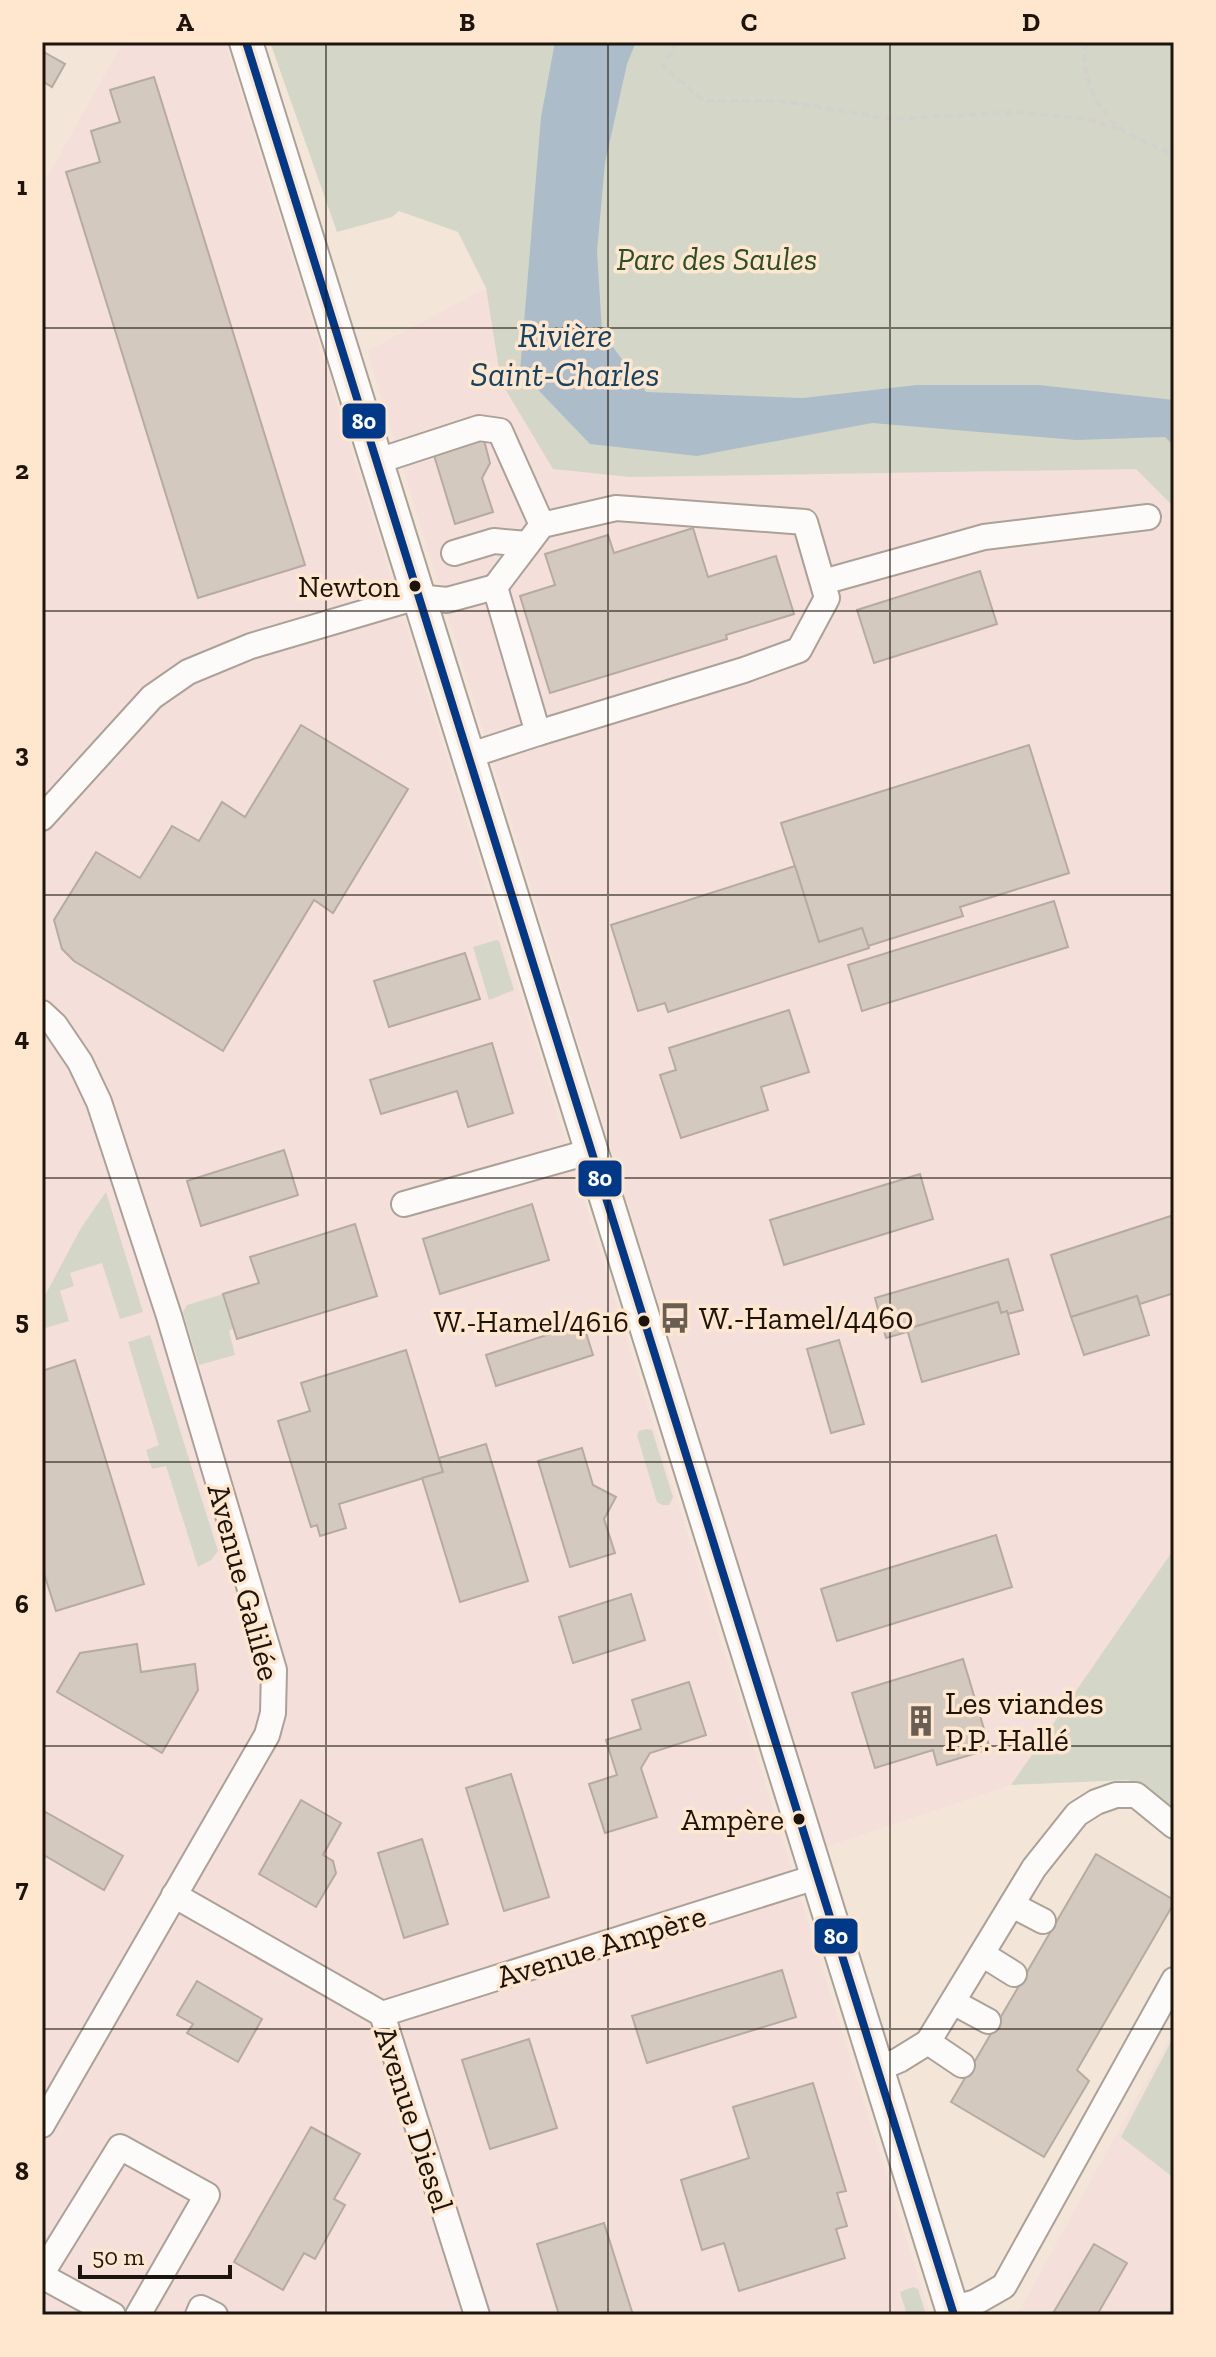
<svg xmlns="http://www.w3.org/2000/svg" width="1216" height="2357" font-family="'Zilla Slab',serif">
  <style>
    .industrial { fill: #f4dfdb }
    .green { fill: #d4d7c7 }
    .water { fill: #acbcc8 }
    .building { fill: #d4c9be; stroke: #b5aba1; stroke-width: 2 }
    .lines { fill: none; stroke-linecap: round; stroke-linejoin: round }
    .minor-casing { stroke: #aba197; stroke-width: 28 }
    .major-casing { stroke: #aba197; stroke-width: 36 }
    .path { stroke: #d4d1cc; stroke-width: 4; stroke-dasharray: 8 4; stroke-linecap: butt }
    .minor { stroke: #fdfbf9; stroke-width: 24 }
    .major { stroke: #fdfbf9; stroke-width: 32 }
    .bus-1-casing { stroke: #fee7ce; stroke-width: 14 }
    .bus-1 { stroke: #013888; stroke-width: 8 }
    .grid { fill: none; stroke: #1d150d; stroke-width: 2; stroke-opacity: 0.55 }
    .bus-dot { fill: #1d150d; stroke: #fee7ce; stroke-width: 3 }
    .labels { text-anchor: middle; stroke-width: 7; stroke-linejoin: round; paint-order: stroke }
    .bus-label { font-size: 30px; fill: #1d150d; stroke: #fee7ce; text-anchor: end }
    .park-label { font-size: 32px; font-style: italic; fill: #2b5029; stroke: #fee7ce }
    .poi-label { font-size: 32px; fill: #1d150d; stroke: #fee7ce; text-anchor: start }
    .street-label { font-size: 32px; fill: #1d150d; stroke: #fee7ce }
    .water-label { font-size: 34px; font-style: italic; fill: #144364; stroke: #fee7ce }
    .line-badge { stroke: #fee7ce; stroke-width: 3 }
    .badge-label { font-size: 22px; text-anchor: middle; font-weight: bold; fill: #fff }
    .neatline { fill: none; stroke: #1d150d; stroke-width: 3 }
    .grid-label { font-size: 26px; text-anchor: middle; font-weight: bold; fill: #1d150d }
  </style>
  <rect width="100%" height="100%" fill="#f3e6d9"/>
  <g class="industrial">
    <path d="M123 42H225L930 2315H42V186Z"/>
    <path d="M486 288 501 382 902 470 1136 469 1174 507V1549L1011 1785 825 1847 367 351Z"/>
    <path d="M1174 2030V2036L1121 2137 1174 2178V2315H1017Z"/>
  </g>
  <g class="green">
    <path d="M270 42 284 44 286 42H1174V507L1136 469 630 477 553 469 501 382 486 288 458 232 399 211 392 217 337 232Z"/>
    <path d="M496 940 499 941 514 990 489 1000 473 947Z"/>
    <path d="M106 1192 143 1312 120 1319 102 1263 70 1273 74 1286 60 1291 69 1321 42 1329V1301L81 1228Z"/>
    <path d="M223 1294 234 1328 229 1331 235 1355 199 1365 183 1312 187 1305Z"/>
    <path d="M150 1335 218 1551 211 1560 198 1567 166 1466 152 1469 146 1450 159 1445 128 1342Z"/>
    <path d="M647 1429 652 1430 673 1497 669 1505H662L657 1502 637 1435 639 1431Z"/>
    <path d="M1174 1549V1828L1129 1780 1011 1785Z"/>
    <path d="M1174 2036V2178L1121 2137Z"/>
    <path d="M913 2287 918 2289 926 2315H907L900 2292Z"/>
  </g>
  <path class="water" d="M555 42H636L627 64 605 163 597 251 602 332 646 392 803 398 917 385H1039L1174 400V446L1165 437 1076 440 872 423 697 456 590 444 520 371 541 117Z"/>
  <g class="building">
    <path d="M42 51 65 64 52 87 42 81Z"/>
    <path d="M154 77 305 565 198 598 66 172 100 162 91 131 120 122 110 90Z"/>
    <path d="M483 436 490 463 482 478 493 512 455 524 433 452Z"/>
    <path d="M693 528 708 577 776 556 794 614 726 635 727 639 550 693 520 596 555 585 545 554 608 535 614 553Z"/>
    <path d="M980 571 997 624 874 663 857 610Z"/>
    <path d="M301 725 408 789 333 913 314 900 223 1051 74 961 62 949 54 920 96 852 140 878 172 826 199 841 222 802 245 817Z"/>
    <path d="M1029 745 1069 873 960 907 963 916 868 946 862 928 819 942 781 823Z"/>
    <path d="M795 866 819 942 862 928 869 948 668 1012 665 1003 638 1011 611 925Z"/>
    <path d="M1054 901 1068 947 862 1011 848 965Z"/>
    <path d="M465 953 480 999 389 1027 374 981Z"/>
    <path d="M789 1010 809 1072 761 1087 768 1110 681 1138 660 1075 676 1070 669 1048Z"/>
    <path d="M492 1043 513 1113 468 1127 457 1091 381 1114 370 1080Z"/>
    <path d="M284 1150 298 1195 201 1226 187 1181Z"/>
    <path d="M920 1174 933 1219 784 1265 770 1220Z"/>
    <path d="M532 1204 549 1260 440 1294 423 1239Z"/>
    <path d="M1174 1215V1293L1140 1304 1137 1296 1071 1317 1051 1255Z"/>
    <path d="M355 1224 377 1296 237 1339 223 1294 259 1283 250 1257Z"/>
    <path d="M1008 1259 1023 1310 1008 1314 1007 1311 1001 1313 998 1302 907 1329V1332L886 1338 875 1298Z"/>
    <path d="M1137 1296 1149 1335 1084 1355 1071 1317Z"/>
    <path d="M998 1302 1001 1313 1007 1311 1019 1354 922 1382 907 1329Z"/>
    <path d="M583 1323 593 1355 496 1386 486 1355Z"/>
    <path d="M839 1340 864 1424 831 1433 807 1349Z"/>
    <path d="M406 1350 443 1472 339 1504 346 1528 320 1536 317 1525 311 1527 278 1421 310 1411 301 1383Z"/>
    <path d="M75 1360 144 1584 56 1611 42 1567V1371Z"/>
    <path d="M486 1444 528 1581 460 1602 422 1478 443 1472 439 1458Z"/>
    <path d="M582 1448 593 1485 616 1497 604 1519 615 1553 570 1567 538 1461Z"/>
    <path d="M996 1535 1012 1587 837 1641 821 1589Z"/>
    <path d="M631 1594 645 1640 573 1663 559 1617Z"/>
    <path d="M137 1644 141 1672 195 1664 198 1690 162 1753 57 1692 80 1653Z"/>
    <path d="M963 1659 990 1749 937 1765 933 1750 875 1768 852 1693Z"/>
    <path d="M689 1682 706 1735 650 1753 641 1768 657 1817 605 1833 589 1784 617 1775 606 1740 641 1729 632 1700Z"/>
    <path d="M511 1774 549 1897 504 1911 466 1788Z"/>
    <path d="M301 1800 341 1823 323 1855 333 1861 336 1873 316 1907 259 1874Z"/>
    <path d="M42 1810 123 1856 104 1890 42 1854Z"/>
    <path d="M422 1839 448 1924 404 1938 378 1853Z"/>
    <path d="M1096 1854 1174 1900V1903L1077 2070 1089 2081 1044 2157 951 2102Z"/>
    <path d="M782 1970 796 2017 647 2063 632 2016Z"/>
    <path d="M197 1981 262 2019 238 2062 187 2033 193 2024 177 2015Z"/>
    <path d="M529 2039 557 2128 490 2149 462 2060Z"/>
    <path d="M813 2083 846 2191 837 2193 847 2226 836 2229 845 2258 739 2291 724 2243 702 2250 681 2180 749 2158 733 2107Z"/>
    <path d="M311 2127 360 2154 334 2199 345 2205 315 2259 304 2253 283 2290 234 2262Z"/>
    <path d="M604 2223 633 2315H559L537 2244Z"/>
    <path d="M1094 2244 1127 2263 1097 2315H1052Z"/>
  </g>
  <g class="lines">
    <defs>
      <g id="minor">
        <path d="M375 462 479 428 500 431 542 525"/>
        <path d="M454 553 494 541 527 544"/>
        <path d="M823 582 984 537 1148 517"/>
        <path d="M495 587 542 525 616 508 805 522 827 598 799 650 744 670 538 733"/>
        <path d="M42 818 152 697 188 672 251 646 417 597 447 600 495 587 538 733 468 756"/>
        <path d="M42 1013 55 1025 80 1062 99 1102 169 1316 274 1670 273 1713 267 1735 42 2125"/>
        <path d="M404 1204 592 1151"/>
        <path d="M174 1895 382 2014 477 2315"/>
        <path d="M1012 1905 1043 1921"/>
        <path d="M982 1954 1014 1974"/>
        <path d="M953 2002 988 2021"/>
        <path d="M382 2014 819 1876"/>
        <path d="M928 2042 962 2065"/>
        <path d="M878 2069 899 2060 928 2042 1034 1868 1077 1814 1096 1802 1116 1795H1136L1174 1826"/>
        <path d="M42 2273 120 2147 207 2195 138 2315"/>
        <path d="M42 2276 113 2315"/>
        <path d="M952 2309 976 2302 1004 2286 1174 1980"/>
        <path d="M198 2315 201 2308 215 2315"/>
      </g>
      <path id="major" d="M246 42C477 801 722 1556 954 2315"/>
    </defs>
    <use href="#minor" class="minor-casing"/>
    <use href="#major" class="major-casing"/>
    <g class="path">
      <path d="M677 42 663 66 704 101H781L892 119 1019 112 1087 119 1123 130"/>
      <path d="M1086 42C1079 73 1097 112 1123 130 1138 140 1158 147 1174 155"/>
    </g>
    <use href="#minor" class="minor"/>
    <use href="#major" class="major"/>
    <defs>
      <path id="bus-1" d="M246 42 954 2315"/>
    </defs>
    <use href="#bus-1" class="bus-1-casing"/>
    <use href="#bus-1" class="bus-1"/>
  </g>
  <path class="grid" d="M326 42V2315M608 42V2315M890 42V2315M42 328H1174M42 611H1174M42 895H1174M42 1178H1174M42 1462H1174M42 1746H1174M42 2029H1174"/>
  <defs>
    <symbol id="bus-bare" viewBox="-9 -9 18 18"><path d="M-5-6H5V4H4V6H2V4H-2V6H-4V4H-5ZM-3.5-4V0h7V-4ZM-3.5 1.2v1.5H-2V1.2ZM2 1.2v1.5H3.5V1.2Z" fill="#685e54" stroke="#fee7ce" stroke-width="2.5" paint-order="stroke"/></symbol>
    <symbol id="building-bare" viewBox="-9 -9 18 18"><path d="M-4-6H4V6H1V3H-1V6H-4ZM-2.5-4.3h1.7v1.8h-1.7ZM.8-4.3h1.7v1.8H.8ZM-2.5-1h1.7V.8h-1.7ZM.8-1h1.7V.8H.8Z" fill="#685e54" stroke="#fee7ce" stroke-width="2.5" paint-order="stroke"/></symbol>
  </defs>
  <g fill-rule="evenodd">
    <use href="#bus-bare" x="653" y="1296" width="44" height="44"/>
    <use href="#building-bare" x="899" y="1699" width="44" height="44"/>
  </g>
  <g class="bus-dot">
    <circle cx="415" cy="586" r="7"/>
    <circle cx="644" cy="1321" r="7"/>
    <circle cx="799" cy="1819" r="7"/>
  </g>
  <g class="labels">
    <g class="bus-label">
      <text x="400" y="597">Newton</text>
      <text x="629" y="1332">W.-Hamel/4616</text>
      <text x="784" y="1830">Ampère</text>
    </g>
    <g class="park-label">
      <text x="717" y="270">Parc des Saules</text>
    </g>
    <g class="poi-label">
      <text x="699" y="1329">W.-Hamel/4460</text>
      <text x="945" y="1714">Les viandes<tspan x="945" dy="37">P.P. Hallé</tspan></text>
    </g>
    <g class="street-label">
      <text transform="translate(244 1582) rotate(75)" y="11">Avenue Galilée</text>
      <text transform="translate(601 1946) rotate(-17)" y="11">Avenue Ampère</text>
      <text transform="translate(414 2119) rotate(72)" y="11">Avenue Diesel</text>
    </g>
    <g class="water-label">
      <text x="565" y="347">Rivière<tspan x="565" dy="39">Saint-Charles</tspan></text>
    </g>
  </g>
  <g class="line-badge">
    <rect x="341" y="402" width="46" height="38" rx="8" fill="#013888"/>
    <rect x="577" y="1159" width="46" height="39" rx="8" fill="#013888"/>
    <rect x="813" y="1917" width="46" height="38" rx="8" fill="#013888"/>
  </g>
  <g class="badge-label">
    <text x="364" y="429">80</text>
    <text x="600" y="1186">80</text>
    <text x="836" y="1944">80</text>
  </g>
  <rect width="1216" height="2357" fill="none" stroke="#fee7ce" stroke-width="88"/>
  <path d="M80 2265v12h150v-12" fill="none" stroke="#1d150d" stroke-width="4"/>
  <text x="92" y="2265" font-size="24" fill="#1d150d" stroke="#fee7ce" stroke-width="6" paint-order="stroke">50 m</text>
  <rect x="44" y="44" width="1128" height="2269" class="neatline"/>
  <g class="grid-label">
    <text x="185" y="31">A</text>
    <text x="467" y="31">B</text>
    <text x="749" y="31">C</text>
    <text x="1031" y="31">D</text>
    <text x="22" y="195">1</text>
    <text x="22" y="479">2</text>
    <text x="22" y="762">3</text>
    <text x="22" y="1046">4</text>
    <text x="22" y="1329">5</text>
    <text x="22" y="1613">6</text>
    <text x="22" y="1897">7</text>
    <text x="22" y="2180">8</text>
  </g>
</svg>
